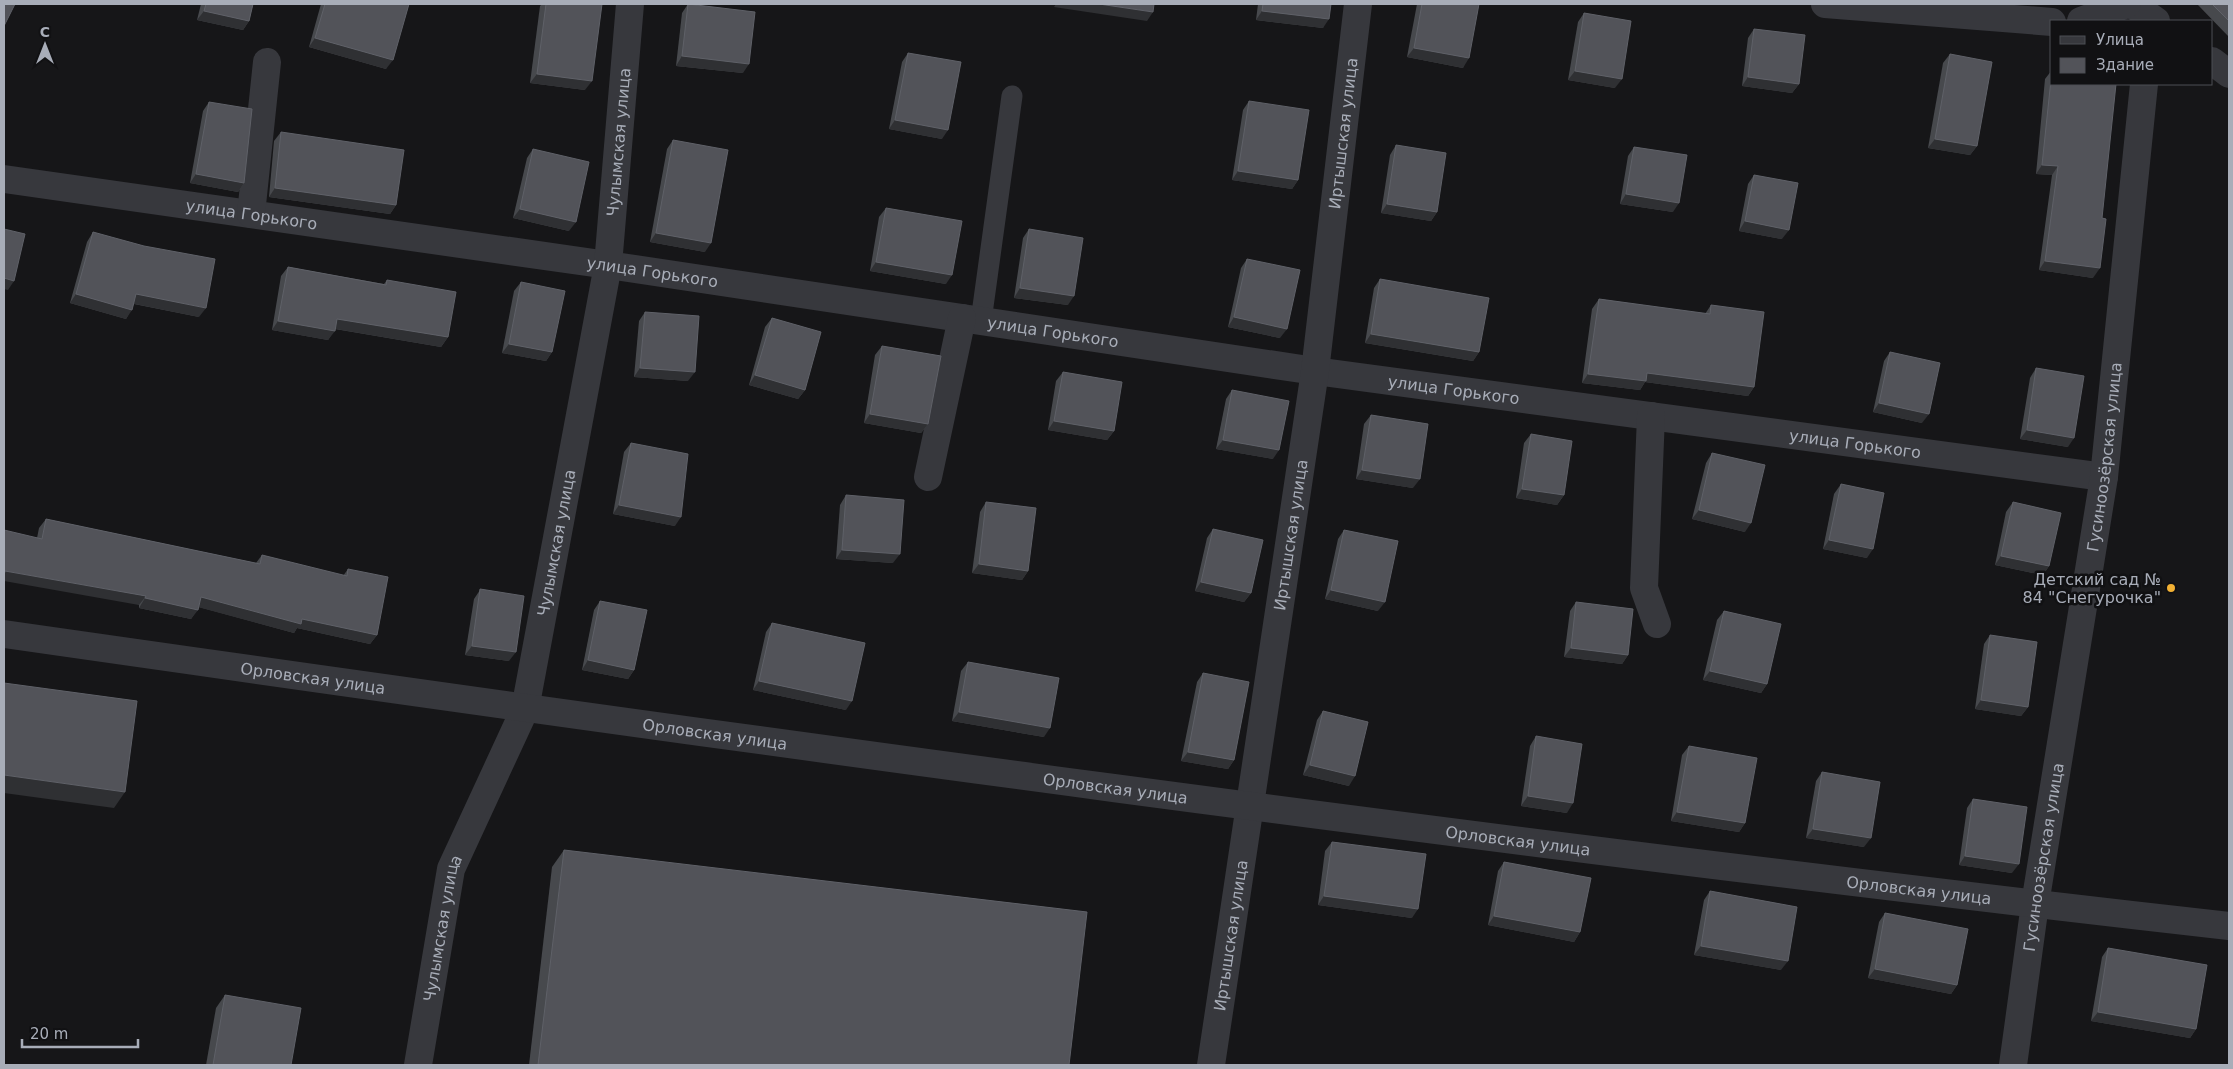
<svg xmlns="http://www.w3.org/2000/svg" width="2233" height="1069" font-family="'DejaVu Sans',sans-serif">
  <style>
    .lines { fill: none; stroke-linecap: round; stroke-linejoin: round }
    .service { stroke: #37383d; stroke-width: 21 }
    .minor { stroke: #37383d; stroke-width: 28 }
    .tertiary { stroke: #37383d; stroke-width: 28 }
    .wall { fill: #47494d }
    .shaded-wall { fill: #2f3033 }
    .building { fill: #525359; stroke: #5f6168 }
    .poi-dot { fill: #f2b134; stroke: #111113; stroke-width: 2 }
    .labels { text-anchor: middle; stroke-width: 5; stroke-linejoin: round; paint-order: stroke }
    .street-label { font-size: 16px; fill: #a8adb8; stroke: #111113 }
    .poi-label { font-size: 16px; fill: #a8adb8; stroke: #111113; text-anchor: end }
  </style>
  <rect width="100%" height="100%" fill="#161618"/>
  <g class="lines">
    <path class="service" d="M981 321 1012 96"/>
    <g class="minor">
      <path d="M2132 4 2156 21"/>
      <path d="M2212 61 2229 74"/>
      <path id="s1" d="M4 179 608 265 1315 371 2104 477"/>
      <path d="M251 214 267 62"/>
      <path d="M1651 416 1644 588 1657 624"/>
      <path d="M928 477 962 318"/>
      <path id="s2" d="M418 1065 451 869 525 709 608 265 630 4"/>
      <path id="s3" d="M1211 1065 1315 371 1358 4"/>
      <path id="s4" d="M2013 1065 2035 904 2104 477 2144 84"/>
    </g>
    <g class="tertiary">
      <path d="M1825 4 2052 22"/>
      <path d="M2081 21 2127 4"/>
      <path id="s5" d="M4 634C745 740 1485 842 2229 926"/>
    </g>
  </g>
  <g class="wall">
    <path d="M201 4H253L249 21 243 30 197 20Z"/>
    <path d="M321 4H409L386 69 309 47Z"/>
    <path d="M542 4H546L585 90 530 83 540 6Z"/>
    <path d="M688 4 743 73 676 66 682 13Z"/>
    <path d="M1258 4H1331L1323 28 1256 20Z"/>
    <path d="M1417 4H1479L1463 68 1407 57Z"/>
    <path d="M2197 4H2229V37Z"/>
    <path d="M1584 13 1615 88 1568 80 1578 22Z"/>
    <path d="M1754 29 1799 84 1792 93 1742 86 1748 38Z"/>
    <path d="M908 53 942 139 889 129 902 62Z"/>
    <path d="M1950 54 1977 146 1970 155 1928 148 1943 63Z"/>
    <path d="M2052 70 2093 278 2039 270 2052 175 2036 174 2045 79Z"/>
    <path d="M1249 101 1298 180 1292 189 1232 180 1243 110Z"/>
    <path d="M209 102 244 183 238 192 190 183 203 111Z"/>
    <path d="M281 132 396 205 390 214 269 197 274 141Z"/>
    <path d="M673 140 705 252 650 242 667 149Z"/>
    <path d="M1396 145 1437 212 1431 221 1381 213 1390 155Z"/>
    <path d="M1634 147 1673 212 1620 204 1628 156Z"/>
    <path d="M533 149 569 231 513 218 527 158Z"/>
    <path d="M1754 175 1782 239 1739 231 1748 184Z"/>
    <path d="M886 208 946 284 870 271 879 217Z"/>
    <path d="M1029 229 1068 305 1014 298 1023 238Z"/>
    <path d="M93 232 199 317 134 304 126 319 70 303 87 242Z"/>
    <path d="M1247 259 1280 338 1228 327 1241 268Z"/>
    <path d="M288 267 384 284 387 280 448 337 441 347 335 329 328 340 272 330 281 276Z"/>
    <path d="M1380 279 1479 352 1473 361 1365 343 1374 288Z"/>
    <path d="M521 282 552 352 546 361 502 353 514 291Z"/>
    <path d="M1599 299 1705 314 1711 305 1754 387 1748 396 1645 382 1640 390 1582 383 1592 309Z"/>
    <path d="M645 312 688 381 634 377 639 321Z"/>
    <path d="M772 318 805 390 798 399 749 385 765 327Z"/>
    <path d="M882 346 928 424 921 433 864 423 875 355Z"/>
    <path d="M1890 352 1922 423 1873 412 1884 361Z"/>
    <path d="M2036 368 2068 447 2020 439 2030 378Z"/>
    <path d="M1063 372 1114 431 1107 440 1048 430 1056 381Z"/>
    <path d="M1232 390 1273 459 1216 449 1226 399Z"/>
    <path d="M1371 415 1413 488 1356 479 1364 424Z"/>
    <path d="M1531 434 1564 495 1557 505 1516 498 1524 443Z"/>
    <path d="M631 443 675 526 613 514 624 452Z"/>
    <path d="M1712 453 1745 532 1692 519 1706 463Z"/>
    <path d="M1841 484 1867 558 1823 549 1834 494Z"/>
    <path d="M846 495 893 563 836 559 840 505Z"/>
    <path d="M986 502 1028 571 1022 580 972 573 980 512Z"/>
    <path d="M2013 502 2049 566 2043 575 1995 565 2006 512Z"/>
    <path d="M46 519 256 563 262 555 343 576 348 569 377 635 370 644 297 628 294 633 199 607 191 619 139 608V605L37 538 39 528Z"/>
    <path d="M1213 529 1251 593 1244 602 1195 591 1207 538Z"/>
    <path d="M1344 530 1378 611 1325 599 1338 539Z"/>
    <path d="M480 590 509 661 465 655 474 599Z"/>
    <path d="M600 601 634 670 628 679 582 670 594 610Z"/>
    <path d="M1576 602 1628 655 1622 664 1564 657 1570 611Z"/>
    <path d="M1724 611 1767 684 1761 693 1703 680 1717 620Z"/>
    <path d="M772 623 846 710 753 690 766 632Z"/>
    <path d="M1990 635 2028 707 2021 716 1975 709 1984 644Z"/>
    <path d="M968 662 1044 737 952 721 961 671Z"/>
    <path d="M1203 673 1234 760 1228 769 1181 761 1197 682Z"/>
    <path d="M1323 711 1349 786 1303 775 1317 720Z"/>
    <path d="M1536 736 1567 813 1521 806 1530 746Z"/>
    <path d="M1689 746 1745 823 1739 832 1671 821 1682 755Z"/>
    <path d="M1822 772 1864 847 1806 838 1816 781Z"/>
    <path d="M1973 799 2012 873 1959 865 1967 808Z"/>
    <path d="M1332 842 1412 918 1318 905 1325 851Z"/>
    <path d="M564 850 1069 1065H529L552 867Z"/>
    <path d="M1504 862 1580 932 1574 942 1488 925 1498 871Z"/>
    <path d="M1710 891 1781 970 1694 955 1704 900Z"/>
    <path d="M1885 913 1957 985 1951 994 1868 978 1879 922Z"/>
    <path d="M2108 948 2196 1029 2190 1038 2091 1021 2102 957Z"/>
    <path d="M225 995 291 1065H206L216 1008Z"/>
  </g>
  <g class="shaded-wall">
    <path d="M1056 4H1099L1153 12 1147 21 1054 7Z"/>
    <path d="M204 11 249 21 243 30 197 20Z"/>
    <path d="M1262 11 1329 19 1323 28 1256 20Z"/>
    <path d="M315 38 393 60 386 69 309 47Z"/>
    <path d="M1414 48 1469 58 1463 68 1407 57Z"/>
    <path d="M682 56 749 64 743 73 676 66Z"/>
    <path d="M1575 71 1622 79 1615 88 1568 80Z"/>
    <path d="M537 74 592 81 585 90 530 83Z"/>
    <path d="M1748 77 1799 84 1792 93 1742 86Z"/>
    <path d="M895 120 948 130 942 139 889 129Z"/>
    <path d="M1935 139 1977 146 1970 155 1928 148Z"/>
    <path d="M2042 165 2058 166 2052 175 2036 174Z"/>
    <path d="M1238 171 1298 180 1292 189 1232 180Z"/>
    <path d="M196 174 244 183 238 192 190 183Z"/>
    <path d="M275 188 396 205 390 214 269 197Z"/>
    <path d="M1626 194 1679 203 1673 212 1620 204Z"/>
    <path d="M1387 204 1437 212 1431 221 1381 213Z"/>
    <path d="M520 209 576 222 569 231 513 218Z"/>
    <path d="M1745 221 1789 230 1782 239 1739 231Z"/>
    <path d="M656 233 711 243 705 252 650 242Z"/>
    <path d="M2045 261 2100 268 2093 278 2039 270Z"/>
    <path d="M876 262 952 275 946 284 870 271Z"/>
    <path d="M4 278 14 281 8 290 4 289Z"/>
    <path d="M1020 288 1074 296 1068 305 1014 298Z"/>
    <path d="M76 294 132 310 126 319 70 303Z"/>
    <path d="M136 294 206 308 199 317 130 303Z"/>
    <path d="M1234 317 1287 329 1280 338 1228 327Z"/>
    <path d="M337 319 448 337 441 347 330 328Z"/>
    <path d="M278 321 335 331 328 340 272 330Z"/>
    <path d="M1371 334 1479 352 1473 361 1365 343Z"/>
    <path d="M509 344 552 352 546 361 502 353Z"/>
    <path d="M640 368 695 372 688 381 634 377Z"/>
    <path d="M1647 373 1754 387 1748 396 1645 382 1640 390 1582 383 1588 374Z"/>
    <path d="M755 375 805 390 798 399 749 385Z"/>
    <path d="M1879 403 1929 414 1922 423 1873 412Z"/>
    <path d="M870 414 928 424 921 433 864 423Z"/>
    <path d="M1054 421 1114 431 1107 440 1048 430Z"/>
    <path d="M2027 430 2074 438 2068 447 2020 439Z"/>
    <path d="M1223 440 1279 450 1273 459 1216 449Z"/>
    <path d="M1362 470 1420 479 1413 488 1356 479Z"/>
    <path d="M1522 489 1564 495 1557 505 1516 498Z"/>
    <path d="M619 505 681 517 675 526 613 514Z"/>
    <path d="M1699 510 1751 523 1745 532 1692 519Z"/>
    <path d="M1829 540 1873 549 1867 558 1823 549Z"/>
    <path d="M842 550 900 554 893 563 836 559Z"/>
    <path d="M2001 556 2049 566 2043 575 1995 565Z"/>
    <path d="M979 564 1028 571 1022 580 972 573Z"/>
    <path d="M5 571 146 596 139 605 4 581V573Z"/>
    <path d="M1201 582 1251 593 1244 602 1195 591Z"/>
    <path d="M1331 590 1385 602 1378 611 1325 599Z"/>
    <path d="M201 597 377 635 370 644 297 628 294 633 194 606Z"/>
    <path d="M145 598 198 610 191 619 139 608Z"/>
    <path d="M472 646 516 652 509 661 465 655Z"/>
    <path d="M1571 648 1628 655 1622 664 1564 657Z"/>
    <path d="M588 660 634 670 628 679 582 670Z"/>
    <path d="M1710 671 1767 684 1761 693 1703 680Z"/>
    <path d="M759 681 852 701 846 710 753 690Z"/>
    <path d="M1981 700 2028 707 2021 716 1975 709Z"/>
    <path d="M959 712 1050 728 1044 737 952 721Z"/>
    <path d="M1188 752 1234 760 1228 769 1181 761Z"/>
    <path d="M1310 765 1355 776 1349 786 1303 775Z"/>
    <path d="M4 775 125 792 114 808 4 793Z"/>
    <path d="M1528 796 1573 803 1567 813 1521 806Z"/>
    <path d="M1677 812 1745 823 1739 832 1671 821Z"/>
    <path d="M1813 829 1871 838 1864 847 1806 838Z"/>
    <path d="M1965 856 2019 864 2012 873 1959 865Z"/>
    <path d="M1324 896 1418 909 1412 918 1318 905Z"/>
    <path d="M1494 916 1580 932 1574 942 1488 925Z"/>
    <path d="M1701 946 1788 961 1781 970 1694 955Z"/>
    <path d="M1875 969 1957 985 1951 994 1868 978Z"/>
    <path d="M2098 1012 2196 1029 2190 1038 2091 1021Z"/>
  </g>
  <g class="building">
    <path d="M4 4H15L4 26Z"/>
    <path d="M206 4H253L249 21 204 11Z"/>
    <path d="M325 4H409L393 60 315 38Z"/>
    <path d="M546 4H602L592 81 537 74Z"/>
    <path d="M688 4 755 12 749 64 682 56Z"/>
    <path d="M1099 4H1154L1153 12Z"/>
    <path d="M1263 4H1331L1329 19 1262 11Z"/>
    <path d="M1422 4H1479L1469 58 1414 48Z"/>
    <path d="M2212 4H2229V21Z"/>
    <path d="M1584 13 1631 21 1622 79 1575 71Z"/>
    <path d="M1754 29 1805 35 1799 84 1748 77Z"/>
    <path d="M908 53 961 62 948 130 895 120Z"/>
    <path d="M1950 54 1992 62 1977 146 1935 139Z"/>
    <path d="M2052 70V84H2116L2102 218 2106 219 2100 268 2045 261 2058 166 2042 165Z"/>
    <path d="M1249 101 1309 110 1298 180 1238 171Z"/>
    <path d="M209 102 252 109 244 183 196 174Z"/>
    <path d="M281 132 404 150 396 205 275 188Z"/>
    <path d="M673 140 728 150 711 243 656 233Z"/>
    <path d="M1396 145 1446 153 1437 212 1387 204Z"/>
    <path d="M1634 147 1687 155 1679 203 1626 194Z"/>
    <path d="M533 149 589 162 576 222 520 209Z"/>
    <path d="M1754 175 1798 183 1789 230 1745 221Z"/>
    <path d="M886 208 962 221 952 275 876 262Z"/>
    <path d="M4 229 25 234 14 281 4 278Z"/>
    <path d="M1029 229 1083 238 1074 296 1020 288Z"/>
    <path d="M93 232 144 246 215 259 206 308 136 294 132 310 76 294Z"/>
    <path d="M1247 259 1300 270 1287 329 1234 317Z"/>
    <path d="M288 267 386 285 387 280 456 292 448 337 337 319 335 331 278 321Z"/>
    <path d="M1380 279 1489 298 1479 352 1371 334Z"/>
    <path d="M521 282 565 291 552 352 509 344Z"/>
    <path d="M1599 299 1710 314 1711 305 1764 312 1754 387 1647 373 1646 381 1588 374Z"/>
    <path d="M645 312 699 316 695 372 640 368Z"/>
    <path d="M772 318 821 332 805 390 755 375Z"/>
    <path d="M882 346 941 356 928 424 870 414Z"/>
    <path d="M1890 352 1940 363 1929 414 1879 403Z"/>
    <path d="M2036 368 2084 376 2074 438 2027 430Z"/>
    <path d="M1063 372 1122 382 1114 431 1054 421Z"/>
    <path d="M1232 390 1289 401 1279 450 1223 440Z"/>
    <path d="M1371 415 1428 424 1420 479 1362 470Z"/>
    <path d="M1531 434 1572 441 1564 495 1522 489Z"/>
    <path d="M631 443 688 454 681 517 619 505Z"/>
    <path d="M1712 453 1765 465 1751 523 1699 510Z"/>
    <path d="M1841 484 1884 493 1873 549 1829 540Z"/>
    <path d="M846 495 904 500 900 554 842 550Z"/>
    <path d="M986 502 1036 508 1028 571 979 564Z"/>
    <path d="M2013 502 2061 513 2049 566 2001 556Z"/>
    <path d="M46 519 260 564 262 555 347 576 348 569 388 577 377 635 302 619 301 624 201 597 198 610 145 598 146 596 5 571 4 576V530L42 539Z"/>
    <path d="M1213 529 1263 540 1251 593 1201 582Z"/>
    <path d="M1344 530 1398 541 1385 602 1331 590Z"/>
    <path d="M480 589 524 596 516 652 472 646Z"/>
    <path d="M600 601 647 610 634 670 588 660Z"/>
    <path d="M1576 602 1633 609 1628 655 1571 648Z"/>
    <path d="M1724 611 1781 624 1767 684 1710 671Z"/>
    <path d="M772 623 865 643 852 701 759 681Z"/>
    <path d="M1990 635 2037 642 2028 707 1981 700Z"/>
    <path d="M968 662 1059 678 1050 728 959 712Z"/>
    <path d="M1203 673 1249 682 1234 760 1188 752Z"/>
    <path d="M4 683 137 701 125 792 4 775Z"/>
    <path d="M1323 711 1368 722 1355 776 1310 765Z"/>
    <path d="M1536 736 1582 744 1573 803 1528 796Z"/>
    <path d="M1689 746 1757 758 1745 823 1677 812Z"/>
    <path d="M1822 772 1880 782 1871 838 1813 829Z"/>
    <path d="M1973 799 2027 807 2019 864 1965 856Z"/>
    <path d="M1332 842 1426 854 1418 909 1324 896Z"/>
    <path d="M564 850 1087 912 1069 1065H538Z"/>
    <path d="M1504 862 1591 878 1580 932 1494 916Z"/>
    <path d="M1710 891 1797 907 1788 961 1701 946Z"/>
    <path d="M1885 913 1968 929 1957 985 1875 969Z"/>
    <path d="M2108 948 2207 965 2196 1029 2098 1012Z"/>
    <path d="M225 995 301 1008 291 1065H213Z"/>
  </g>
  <circle class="poi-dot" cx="2171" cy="588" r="5"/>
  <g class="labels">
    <g class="street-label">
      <text dy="6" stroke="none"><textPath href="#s3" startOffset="941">Иртышская улица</textPath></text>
      <text dy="6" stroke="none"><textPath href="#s2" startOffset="950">Чулымская улица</textPath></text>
      <text dy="6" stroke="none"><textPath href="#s1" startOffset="250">улица Горького</textPath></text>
      <text dy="6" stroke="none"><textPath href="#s1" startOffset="655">улица Горького</textPath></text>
      <text dy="6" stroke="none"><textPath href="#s1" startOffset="1060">улица Горького</textPath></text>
      <text dy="6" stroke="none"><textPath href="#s1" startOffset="1465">улица Горького</textPath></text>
      <text dy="6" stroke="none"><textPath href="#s1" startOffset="1870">улица Горького</textPath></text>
      <text dy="6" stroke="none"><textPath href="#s4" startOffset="615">Гусиноозёрская улица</textPath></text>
      <text dy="6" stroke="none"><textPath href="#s3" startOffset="536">Иртышская улица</textPath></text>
      <text dy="6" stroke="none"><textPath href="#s2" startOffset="544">Чулымская улица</textPath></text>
      <text dy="6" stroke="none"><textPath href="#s5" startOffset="312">Орловская улица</textPath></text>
      <text dy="6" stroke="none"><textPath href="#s5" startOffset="718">Орловская улица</textPath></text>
      <text dy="6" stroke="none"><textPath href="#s5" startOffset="1122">Орловская улица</textPath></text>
      <text dy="6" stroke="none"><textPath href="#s5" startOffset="1528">Орловская улица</textPath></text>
      <text dy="6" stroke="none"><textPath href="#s4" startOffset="210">Гусиноозёрская улица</textPath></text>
      <text dy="6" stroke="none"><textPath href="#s5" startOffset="1932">Орловская улица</textPath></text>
      <text dy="6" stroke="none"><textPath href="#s2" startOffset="139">Чулымская улица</textPath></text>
      <text dy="6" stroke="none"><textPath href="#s3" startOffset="131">Иртышская улица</textPath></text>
    </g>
    <g class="poi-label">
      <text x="2161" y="585">Детский сад №<tspan x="2161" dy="18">84 "Снегурочка"</tspan></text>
    </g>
  </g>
  <rect width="2233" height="1069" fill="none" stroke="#a8adb8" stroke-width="10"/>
  <rect x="2050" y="20" width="162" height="65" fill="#111113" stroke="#4d4f55"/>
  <rect x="2060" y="36" width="25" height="8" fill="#37383d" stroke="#4d4f55"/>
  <text x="2096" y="45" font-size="15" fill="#a8adb8">Улица</text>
  <rect x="2060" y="58" width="25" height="15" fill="#525359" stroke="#4d4f55"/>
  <text x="2096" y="70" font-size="15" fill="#a8adb8">Здание</text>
  <g transform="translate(45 45)" stroke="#111113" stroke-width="4" paint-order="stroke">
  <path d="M0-4L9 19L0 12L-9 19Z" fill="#a8adb8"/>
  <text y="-8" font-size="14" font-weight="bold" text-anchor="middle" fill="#a8adb8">С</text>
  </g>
  <path d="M22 1039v8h116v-8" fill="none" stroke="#a8adb8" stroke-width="2.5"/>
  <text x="30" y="1039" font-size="15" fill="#a8adb8" stroke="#111113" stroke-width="4" paint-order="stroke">20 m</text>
</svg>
